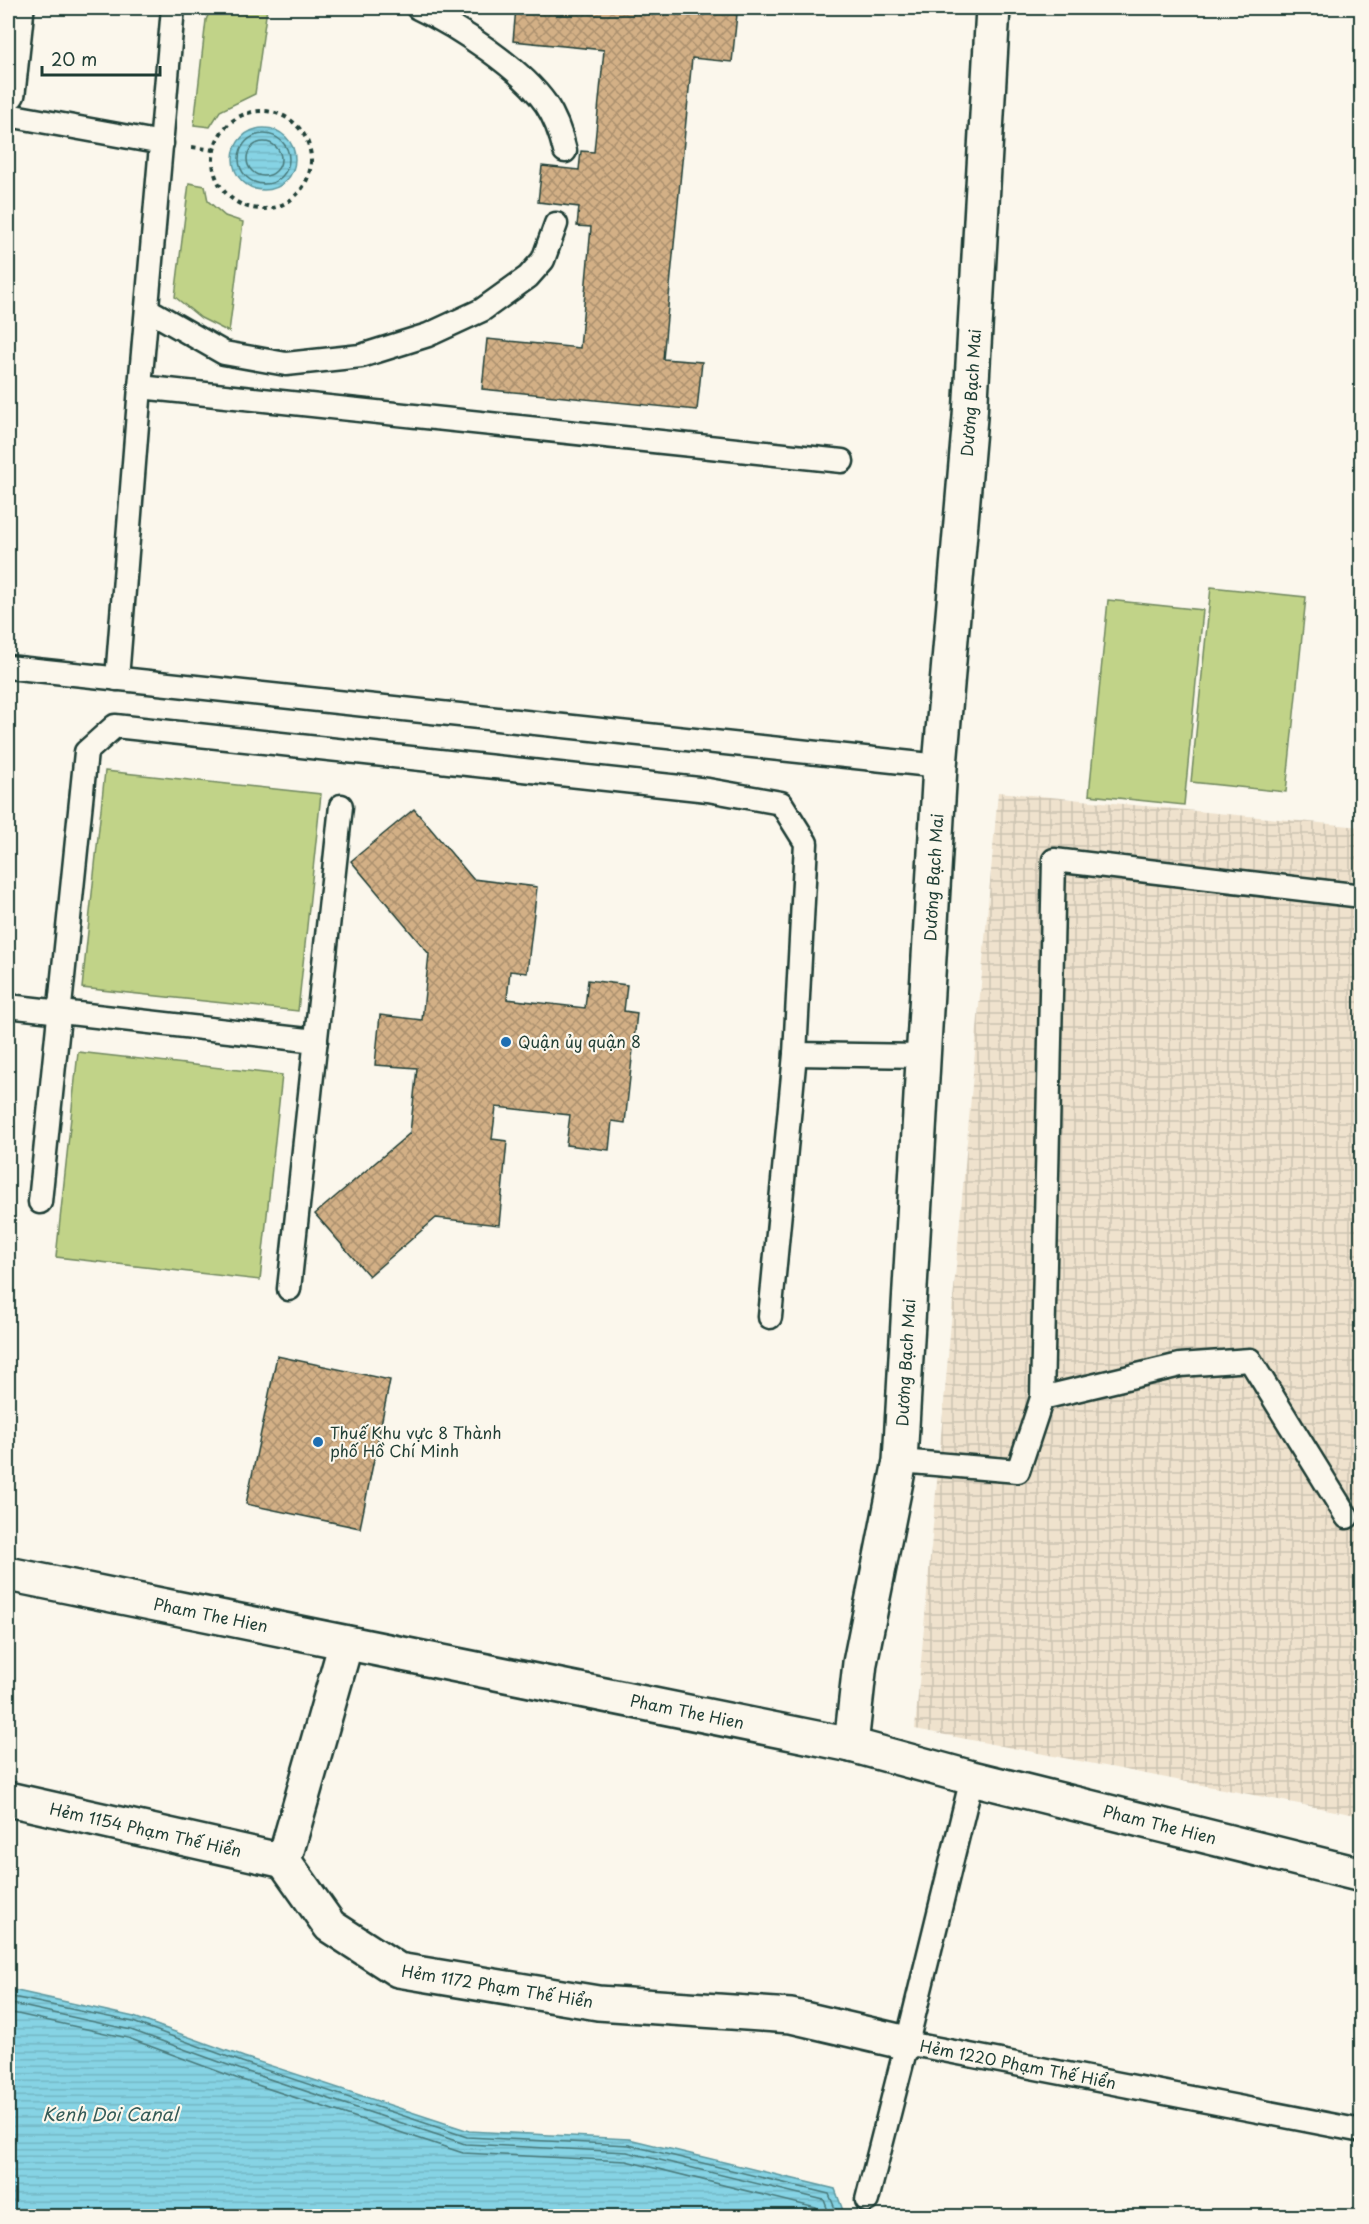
<svg xmlns="http://www.w3.org/2000/svg" width="1369" height="2224" font-family="'Playpen Sans',sans-serif">
  <style>
    .industrial { fill: url(#industrial-grid) }
    .green { fill: #c1d388; stroke: #70885e; stroke-width: 1.5 }
    .water { fill: url(#water-rules); stroke: #5d979e; stroke-width: 1.5 }
    .lines { fill: none; stroke-linecap: round; stroke-linejoin: round }
    .shore { stroke: #48797a; stroke-width: 1.5 }
    .building { fill: url(#building-cross-hatch); stroke: #1f3d34; stroke-width: 1.5 }
    .service-casing { stroke: #1f3d34; stroke-width: 27 }
    .minor-casing { stroke: #1f3d34; stroke-width: 38 }
    .tertiary-casing { stroke: #1f3d34; stroke-width: 38 }
    .secondary-casing { stroke: #1f3d34; stroke-width: 38 }
    .path { stroke: #1f3d34; stroke-width: 4; stroke-dasharray: 4.5 4.5; stroke-linecap: butt }
    .service { stroke: #fbf7ec; stroke-width: 22 }
    .minor { stroke: #fbf7ec; stroke-width: 33 }
    .tertiary { stroke: #fbf7ec; stroke-width: 33 }
    .secondary { stroke: #fbf7ec; stroke-width: 33 }
    .poi-dot { fill: #1f6fb2; stroke: #fbf7ec; stroke-width: 2 }
    .labels { text-anchor: middle; stroke-width: 4.5; stroke-linejoin: round; paint-order: stroke }
    .street-label { font-size: 16px; fill: #1f3d34; stroke: #fbf7ec }
    .poi-label { font-size: 16px; fill: #1f3d34; stroke: #fbf7ec; text-anchor: start }
    .water-label { font-size: 18px; font-style: italic; fill: #345b57; stroke: #fbf7ec }
  </style>
  <defs>
    <pattern id="industrial-grid" width="8" height="8" patternUnits="userSpaceOnUse" patternTransform="scale(1.5)"><rect width="8" height="8" fill="#efe2cd"/><path d="M0 4h8M4 0v8" fill="none" stroke="#ccc3b1"/></pattern>
    <pattern id="water-rules" width="6" height="5" patternUnits="userSpaceOnUse" patternTransform="scale(1.5)"><rect width="6" height="5" fill="#86d3e4"/><path d="M0 2.5h6" fill="none" stroke="#73b6c4"/></pattern>
    <pattern id="building-cross-hatch" width="8" height="8" patternUnits="userSpaceOnUse" patternTransform="scale(1.5)"><rect width="8" height="8" fill="#d3b086"/><path d="M0 0l8 8M0 8l8-8" fill="none" stroke="#ab906e"/></pattern>
  </defs>
  <rect width="100%" height="100%" fill="#fbf7ec"/>
  <filter id="ink" filterUnits="userSpaceOnUse"><feTurbulence type="fractalNoise" baseFrequency=".0167" numOctaves="2"/><feDisplacementMap in="SourceGraphic" scale="12" xChannelSelector="R" yChannelSelector="G"/><feConvolveMatrix kernelMatrix="1 2 1 2 8 2 1 2 1" color-interpolation-filters="sRGB"/></filter>
  <g filter="url(#ink)">
    <path class="industrial" d="M998 792 1361 827V1816L915 1729Z"/>
    <g class="green">
      <path d="M211 8H267L255 94 220 111 210 127 194 125 206 20Z"/>
      <path d="M189 183 205 186 208 201 225 216 243 222 229 332 201 318 175 297Z"/>
      <path d="M1211 587 1306 597 1286 792 1191 782Z"/>
      <path d="M1108 600 1203 610 1184 805 1089 795Z"/>
      <path d="M105 771 321 794 298 1011 82 988Z"/>
      <path d="M78 1052 282 1075 260 1280 56 1257Z"/>
    </g>
    <g class="water">
      <circle cx="264" cy="159" r="31"/>
      <path d="M8 1989 134 2017 244 2057 469 2131 629 2139 835 2189 845 2216H8Z"/>
    </g>
    <g class="lines">
      <g class="shore">
        <circle cx="264" cy="159" r="25"/>
        <circle cx="264" cy="159" r="17"/>
        <path d="M8 1996 133 2022 242 2062 467 2137 629 2145 829 2194 838 2216"/>
        <path d="M8 2003 131 2030 239 2069 465 2144 627 2152 824 2200 830 2216"/>
        <path d="M8 2012 128 2038 236 2078 463 2153 626 2161 816 2208 821 2216"/>
      </g>
    </g>
    <g class="building">
      <path d="M516 8H673L737 14 732 62 692 58 663 359 702 362 697 410 482 389 487 339 580 348 591 227 577 226 579 207 538 202 542 166 579 170 581 151 594 152 604 50 513 41Z"/>
      <path d="M414 809 473 879 537 887 527 973 510 971 507 999 585 1008 588 980 627 985 624 1011 637 1013 625 1123 612 1121 609 1150 566 1145 570 1115 496 1107 492 1139 507 1141 499 1225 436 1218 369 1276 315 1214 410 1133 417 1068 375 1065 380 1015 422 1020 429 954 351 861Z"/>
      <path d="M277 1356 390 1380 360 1528 246 1504Z"/>
    </g>
    <g class="lines">
      <defs>
        <g id="service">
          <path d="M418 8C457 26 522 69 546 104 556 119 561 134 565 151"/>
          <path d="M8 115 162 143"/>
          <path d="M147 309 224 353 286 364 361 356 428 335 482 310 528 277 543 260 556 224"/>
          <path d="M140 387 842 461"/>
          <path d="M8 667 940 766"/>
          <path d="M117 679 140 387 173 8"/>
          <path d="M8 1006 316 1041"/>
          <path d="M795 1054 923 1056"/>
          <path d="M40 1202 86 752 115 726 708 790 781 803 806 843 795 1054 770 1317"/>
          <path d="M289 1289 341 806"/>
          <path d="M1042 1398 1180 1365 1250 1360 1347 1517"/>
          <path d="M900 1461 1018 1471 1042 1398 1054 860 1362 896"/>
          <path id="s1" d="M972 1778 907 2043 1362 2131"/>
          <path d="M867 2200 907 2043"/>
        </g>
        <g id="minor">
          <path id="s2" d="M346 1643 284 1861 330 1926 398 1970 598 2003 791 2016 907 2043"/>
          <path id="s3" d="M851 1745 860 1663 900 1461 940 766 970 417 993 8"/>
          <path id="s4" d="M8 1799 284 1861"/>
        </g>
        <path id="tertiary" d="M8 93 17 8"/>
        <g id="secondary">
          <path id="s5" d="M8 1574 851 1745 972 1778 1362 1875"/>
        </g>
      </defs>
      <use href="#service" class="service-casing"/>
      <use href="#minor" class="minor-casing"/>
      <use href="#tertiary" class="tertiary-casing"/>
      <use href="#secondary" class="secondary-casing"/>
      <g class="path">
        <circle cx="262" cy="160" r="49"/>
        <path d="M192 147 214 150"/>
      </g>
      <use href="#service" class="service"/>
      <use href="#minor" class="minor"/>
      <use href="#tertiary" class="tertiary"/>
      <use href="#secondary" class="secondary"/>
    </g>
  </g>
  <g class="poi-dot">
    <circle cx="506" cy="1042" r="6"/>
    <circle cx="318" cy="1442" r="6"/>
  </g>
  <g class="labels">
    <g class="street-label">
      <text dy="6" stroke="none"><textPath href="#s3" startOffset="1359">Dương Bạch Mai</textPath></text>
      <text dy="6" stroke="none"><textPath href="#s3" startOffset="873">Dương Bạch Mai</textPath></text>
      <text dy="6" stroke="none"><textPath href="#s3" startOffset="387">Dương Bạch Mai</textPath></text>
      <text dy="6" stroke="none"><textPath href="#s5" startOffset="207">Pham The Hien</textPath></text>
      <text dy="6" stroke="none"><textPath href="#s5" startOffset="693">Pham The Hien</textPath></text>
      <text dy="6" stroke="none"><textPath href="#s5" startOffset="1179">Pham The Hien</textPath></text>
      <text dy="6" stroke="none"><textPath href="#s4" startOffset="141">Hẻm 1154 Phạm Thế Hiển</textPath></text>
      <text dy="6" stroke="none"><textPath href="#s2" startOffset="488">Hẻm 1172 Phạm Thế Hiển</textPath></text>
      <text dy="6" stroke="none"><textPath href="#s1" startOffset="386">Hẻm 1220 Phạm Thế Hiển</textPath></text>
    </g>
    <g class="poi-label">
      <text x="518" y="1048">Quận ủy quận 8</text>
      <text x="330" y="1439">Thuế Khu vực 8 Thành<tspan x="330" dy="18">phố Hồ Chí Minh</tspan></text>
    </g>
    <g class="water-label">
      <text x="110" y="2121">Kenh Doi Canal</text>
    </g>
  </g>
  <rect width="1369" height="2224" fill="none" stroke="#fbf7ec" stroke-width="30"/>
  <rect x="15" y="15" width="1339" height="2194" fill="none" stroke="#1f3d34" stroke-width="2" filter="url(#ink)"/>
  <path d="M42 66v9h118v-9" fill="none" stroke="#1f3d34" stroke-width="3"/>
  <text x="51" y="66" font-size="18" fill="#1f3d34" stroke="#fbf7ec" stroke-width="4.5" paint-order="stroke">20 m</text>
</svg>
